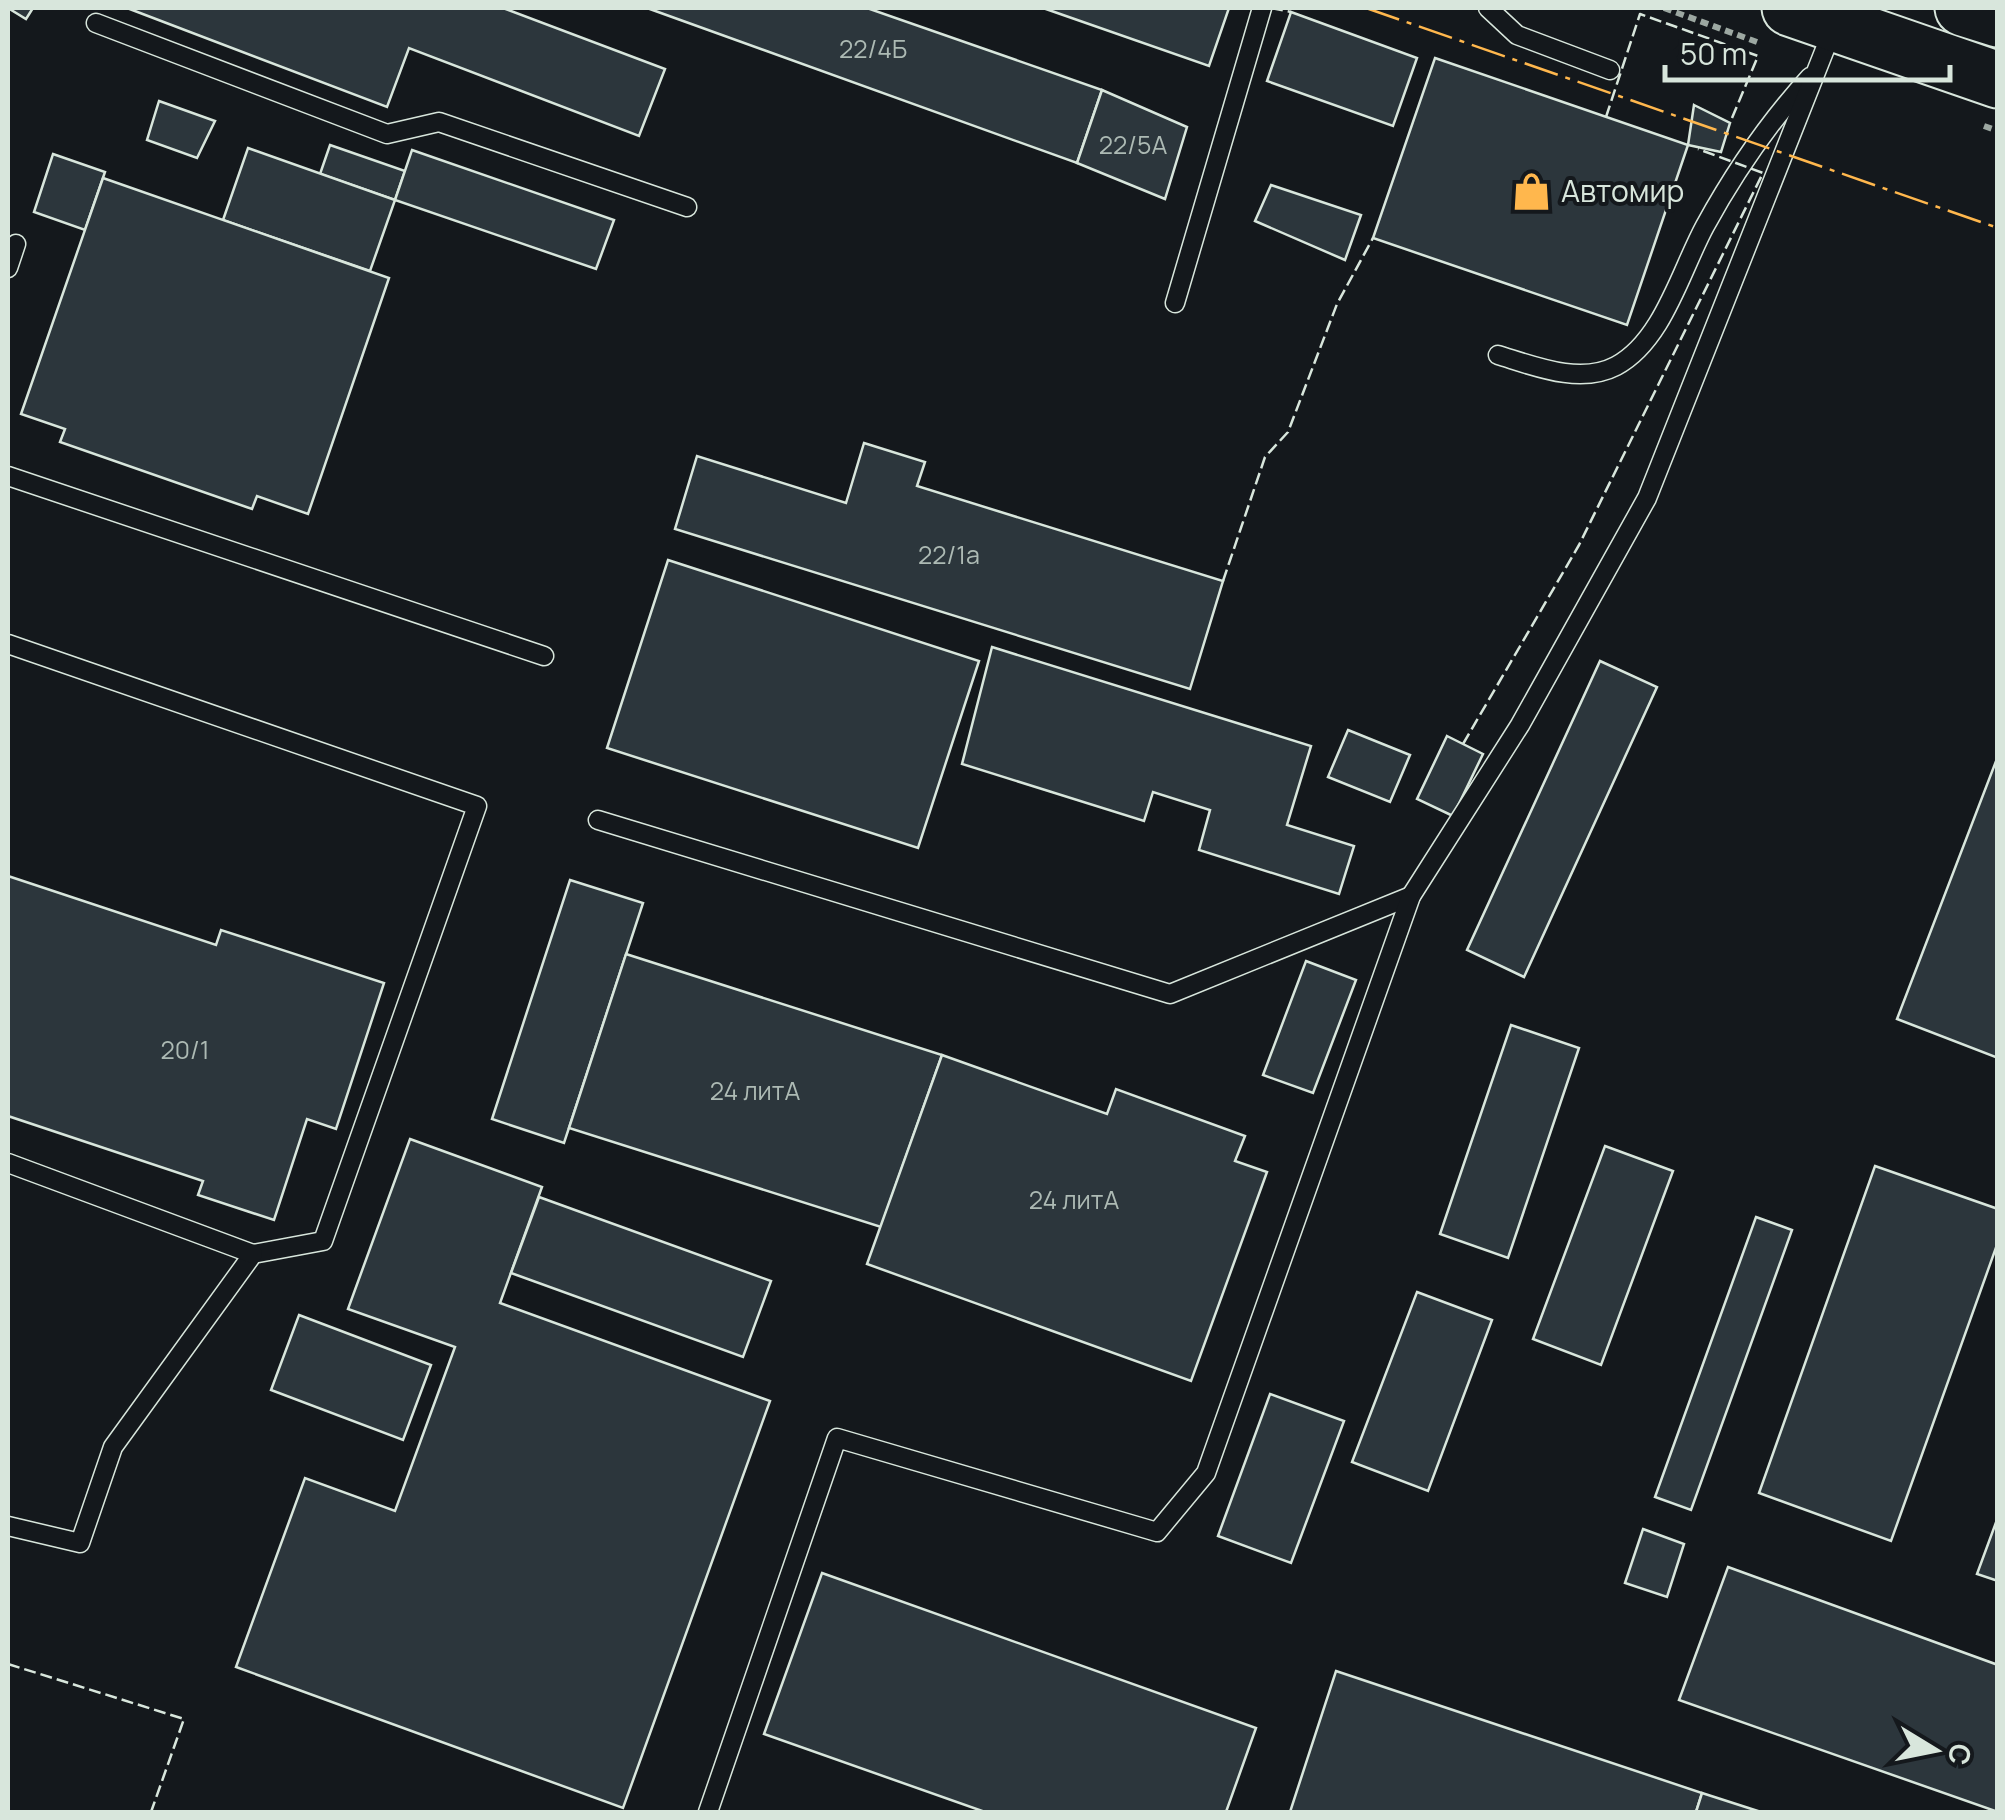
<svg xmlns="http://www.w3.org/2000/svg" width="2005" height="1820" font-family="Manrope,sans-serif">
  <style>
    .building { fill: #2c363c; stroke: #d8e6dc; stroke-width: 2.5 }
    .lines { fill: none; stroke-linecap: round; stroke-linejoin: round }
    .service-casing { stroke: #d8e6dc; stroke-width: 21 }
    .primary-casing { stroke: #d8e6dc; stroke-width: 59 }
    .path { stroke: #9da8a2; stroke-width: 6; stroke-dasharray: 8 5; stroke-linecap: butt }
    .service { stroke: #14181c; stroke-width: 18 }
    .primary { stroke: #14181c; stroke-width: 55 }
    .fence { stroke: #d8e6dc; stroke-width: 2.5; stroke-dasharray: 12 5; stroke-linecap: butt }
    .power { stroke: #ffb74d; stroke-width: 2.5; stroke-dasharray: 35 8 5 8; stroke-linecap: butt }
    .labels { text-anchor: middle; stroke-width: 8; stroke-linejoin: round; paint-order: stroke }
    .number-label { font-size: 25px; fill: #adbab4 }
    .poi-label { font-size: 30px; fill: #d8e6dc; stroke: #14181c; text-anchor: start }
  </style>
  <rect width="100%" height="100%" fill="#14181c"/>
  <g class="building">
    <path d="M8 8H33L26 19Z"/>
    <path d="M127 8H503L665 69 639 136 409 48 387 107Z"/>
    <path d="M647 8H867L1102 90 1077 163Z"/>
    <path d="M1043 8H1229L1209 66Z"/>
    <path d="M1291 12 1417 58 1393 126 1267 81Z"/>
    <path d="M1435 58 1688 145 1627 325 1373 238Z"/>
    <path d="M1102 90 1187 127 1165 199 1077 163Z"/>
    <path d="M159 101 215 121 197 158 147 140Z"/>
    <path d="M1694 105 1730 123 1721 152 1688 145Z"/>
    <path d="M330 145 405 171 395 200 320 174Z"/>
    <path d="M248 148 395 200 370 271 223 220Z"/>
    <path d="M412 150 614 220 596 269 395 200Z"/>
    <path d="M53 154 105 172 85 230 34 212Z"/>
    <path d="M103 178 389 278 308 514 257 496 252 509 60 442 65 429 21 414Z"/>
    <path d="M1271 185 1361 215 1345 260 1255 221Z"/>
    <path d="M864 443 925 462 917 486 1223 581 1190 689 675 529 697 456 846 503Z"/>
    <path d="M668 560 979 661 918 848 607 748Z"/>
    <path d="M992 647 1311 746 1287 825 1354 846 1339 894 1199 850 1210 810 1153 792 1144 821 962 764Z"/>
    <path d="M1600 661 1657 687 1524 977 1467 950Z"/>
    <path d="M1348 730 1410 755 1390 802 1328 777Z"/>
    <path d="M1447 736 1483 754 1453 816 1417 799Z"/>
    <path d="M1998 756V1058L1897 1019Z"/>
    <path d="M8 876 216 945 221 930 384 983 336 1129 307 1119 274 1220 198 1195 203 1181 8 1116Z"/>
    <path d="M570 880 643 903 564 1143 492 1119Z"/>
    <path d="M626 954 942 1055 881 1227 569 1128Z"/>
    <path d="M1306 961 1356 980 1313 1093 1263 1075Z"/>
    <path d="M1511 1025 1579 1048 1508 1258 1440 1234Z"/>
    <path d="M942 1055 1107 1114 1116 1089 1245 1136 1235 1161 1267 1172 1191 1381 867 1264Z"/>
    <path d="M410 1139 542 1187 500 1303 770 1401 623 1808 236 1667 305 1478 395 1511 455 1347 348 1309Z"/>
    <path d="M1605 1146 1673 1171 1601 1365 1533 1339Z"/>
    <path d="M1875 1166 1998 1209V1242L1891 1541 1759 1493Z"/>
    <path d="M539 1197 771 1281 743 1357 511 1273Z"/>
    <path d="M1756 1217 1792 1230 1691 1510 1655 1497Z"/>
    <path d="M1417 1292 1492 1320 1428 1491 1352 1462Z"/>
    <path d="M299 1315 431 1365 403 1440 271 1390Z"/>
    <path d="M1270 1394 1344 1421 1291 1563 1218 1536Z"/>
    <path d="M1998 1517V1581L1977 1574Z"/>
    <path d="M1643 1529 1684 1544 1667 1597 1625 1583Z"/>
    <path d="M1728 1567 1998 1665V1812L1679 1700Z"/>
    <path d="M822 1573 1256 1728 1226 1812H985L764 1734Z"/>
    <path d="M1336 1671 1702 1793 1696 1812H1290Z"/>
    <path d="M1702 1793 1761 1812H1696Z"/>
  </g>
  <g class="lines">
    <defs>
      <g id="service">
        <path d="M1488 8 1517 35 1610 70"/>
        <path d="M96 23 387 134 439 122 687 207"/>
        <path d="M8 268 16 244"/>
        <path d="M1175 303 1262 8"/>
        <path d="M1498 355C1534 366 1580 385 1616 366 1663 341 1681 270 1705 226 1734 173 1769 122 1810 77"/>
        <path d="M8 476 544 656"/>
        <path d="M8 644 477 806 323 1241 253 1254 113 1447 80 1543 8 1526"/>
        <path d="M598 820 1170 994 1411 896"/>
        <path d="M8 1163 253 1254"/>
        <path d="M708 1812 837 1438 1157 1532 1206 1473 1411 896 1520 725 1647 498 1833 29"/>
      </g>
      <g id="primary">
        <path d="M1790 8 1998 80"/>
        <path d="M1963 8 1998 19"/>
      </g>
    </defs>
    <use href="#service" class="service-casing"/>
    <use href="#primary" class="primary-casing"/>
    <g class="path">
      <path d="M1664 8 1757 42"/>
      <path d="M1984 126 1998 131"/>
    </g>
    <use href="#service" class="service"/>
    <use href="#primary" class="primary"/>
    <g class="fence">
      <path d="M1271 8 1291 12"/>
      <path d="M1606 117 1640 14 1758 56 1732 118"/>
      <path d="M1223 581 1265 457 1288 432 1337 304 1373 238"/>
      <path d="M1463 744 1579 545 1763 173 1698 149"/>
      <path d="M8 1664 184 1719 151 1812"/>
    </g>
    <path class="power" d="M1366 8 1998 228"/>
  </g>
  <defs>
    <symbol id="shop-bare" viewBox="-9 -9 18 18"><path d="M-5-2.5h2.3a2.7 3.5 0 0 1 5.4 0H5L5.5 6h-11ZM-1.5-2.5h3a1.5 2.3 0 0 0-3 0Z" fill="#ffb74d" stroke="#14181c" stroke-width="2.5" paint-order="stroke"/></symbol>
  </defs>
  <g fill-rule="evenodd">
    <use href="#shop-bare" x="1504" y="164" width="55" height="55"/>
  </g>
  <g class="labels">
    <g class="number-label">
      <text x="873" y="58">22/4Б</text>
      <text x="1133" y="154">22/5А</text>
      <text x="949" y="564">22/1а</text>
      <text x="185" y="1059">20/1</text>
      <text x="755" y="1100">24 литА</text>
      <text x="1074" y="1209">24 литА</text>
    </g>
    <g class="poi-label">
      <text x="1561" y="202">Автомир</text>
    </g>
  </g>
  <rect width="2005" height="1820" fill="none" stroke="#d8e6dc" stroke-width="20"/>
  <g transform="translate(1935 1750) rotate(100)" stroke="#14181c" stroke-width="8" paint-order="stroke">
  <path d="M0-8L18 38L0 25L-18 38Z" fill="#d8e6dc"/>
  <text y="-15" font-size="28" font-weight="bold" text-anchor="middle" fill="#d8e6dc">С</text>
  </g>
  <path d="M1665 65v15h285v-15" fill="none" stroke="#d8e6dc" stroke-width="5"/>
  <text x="1680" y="65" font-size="30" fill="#d8e6dc" stroke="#14181c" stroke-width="8" paint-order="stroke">50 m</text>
</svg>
